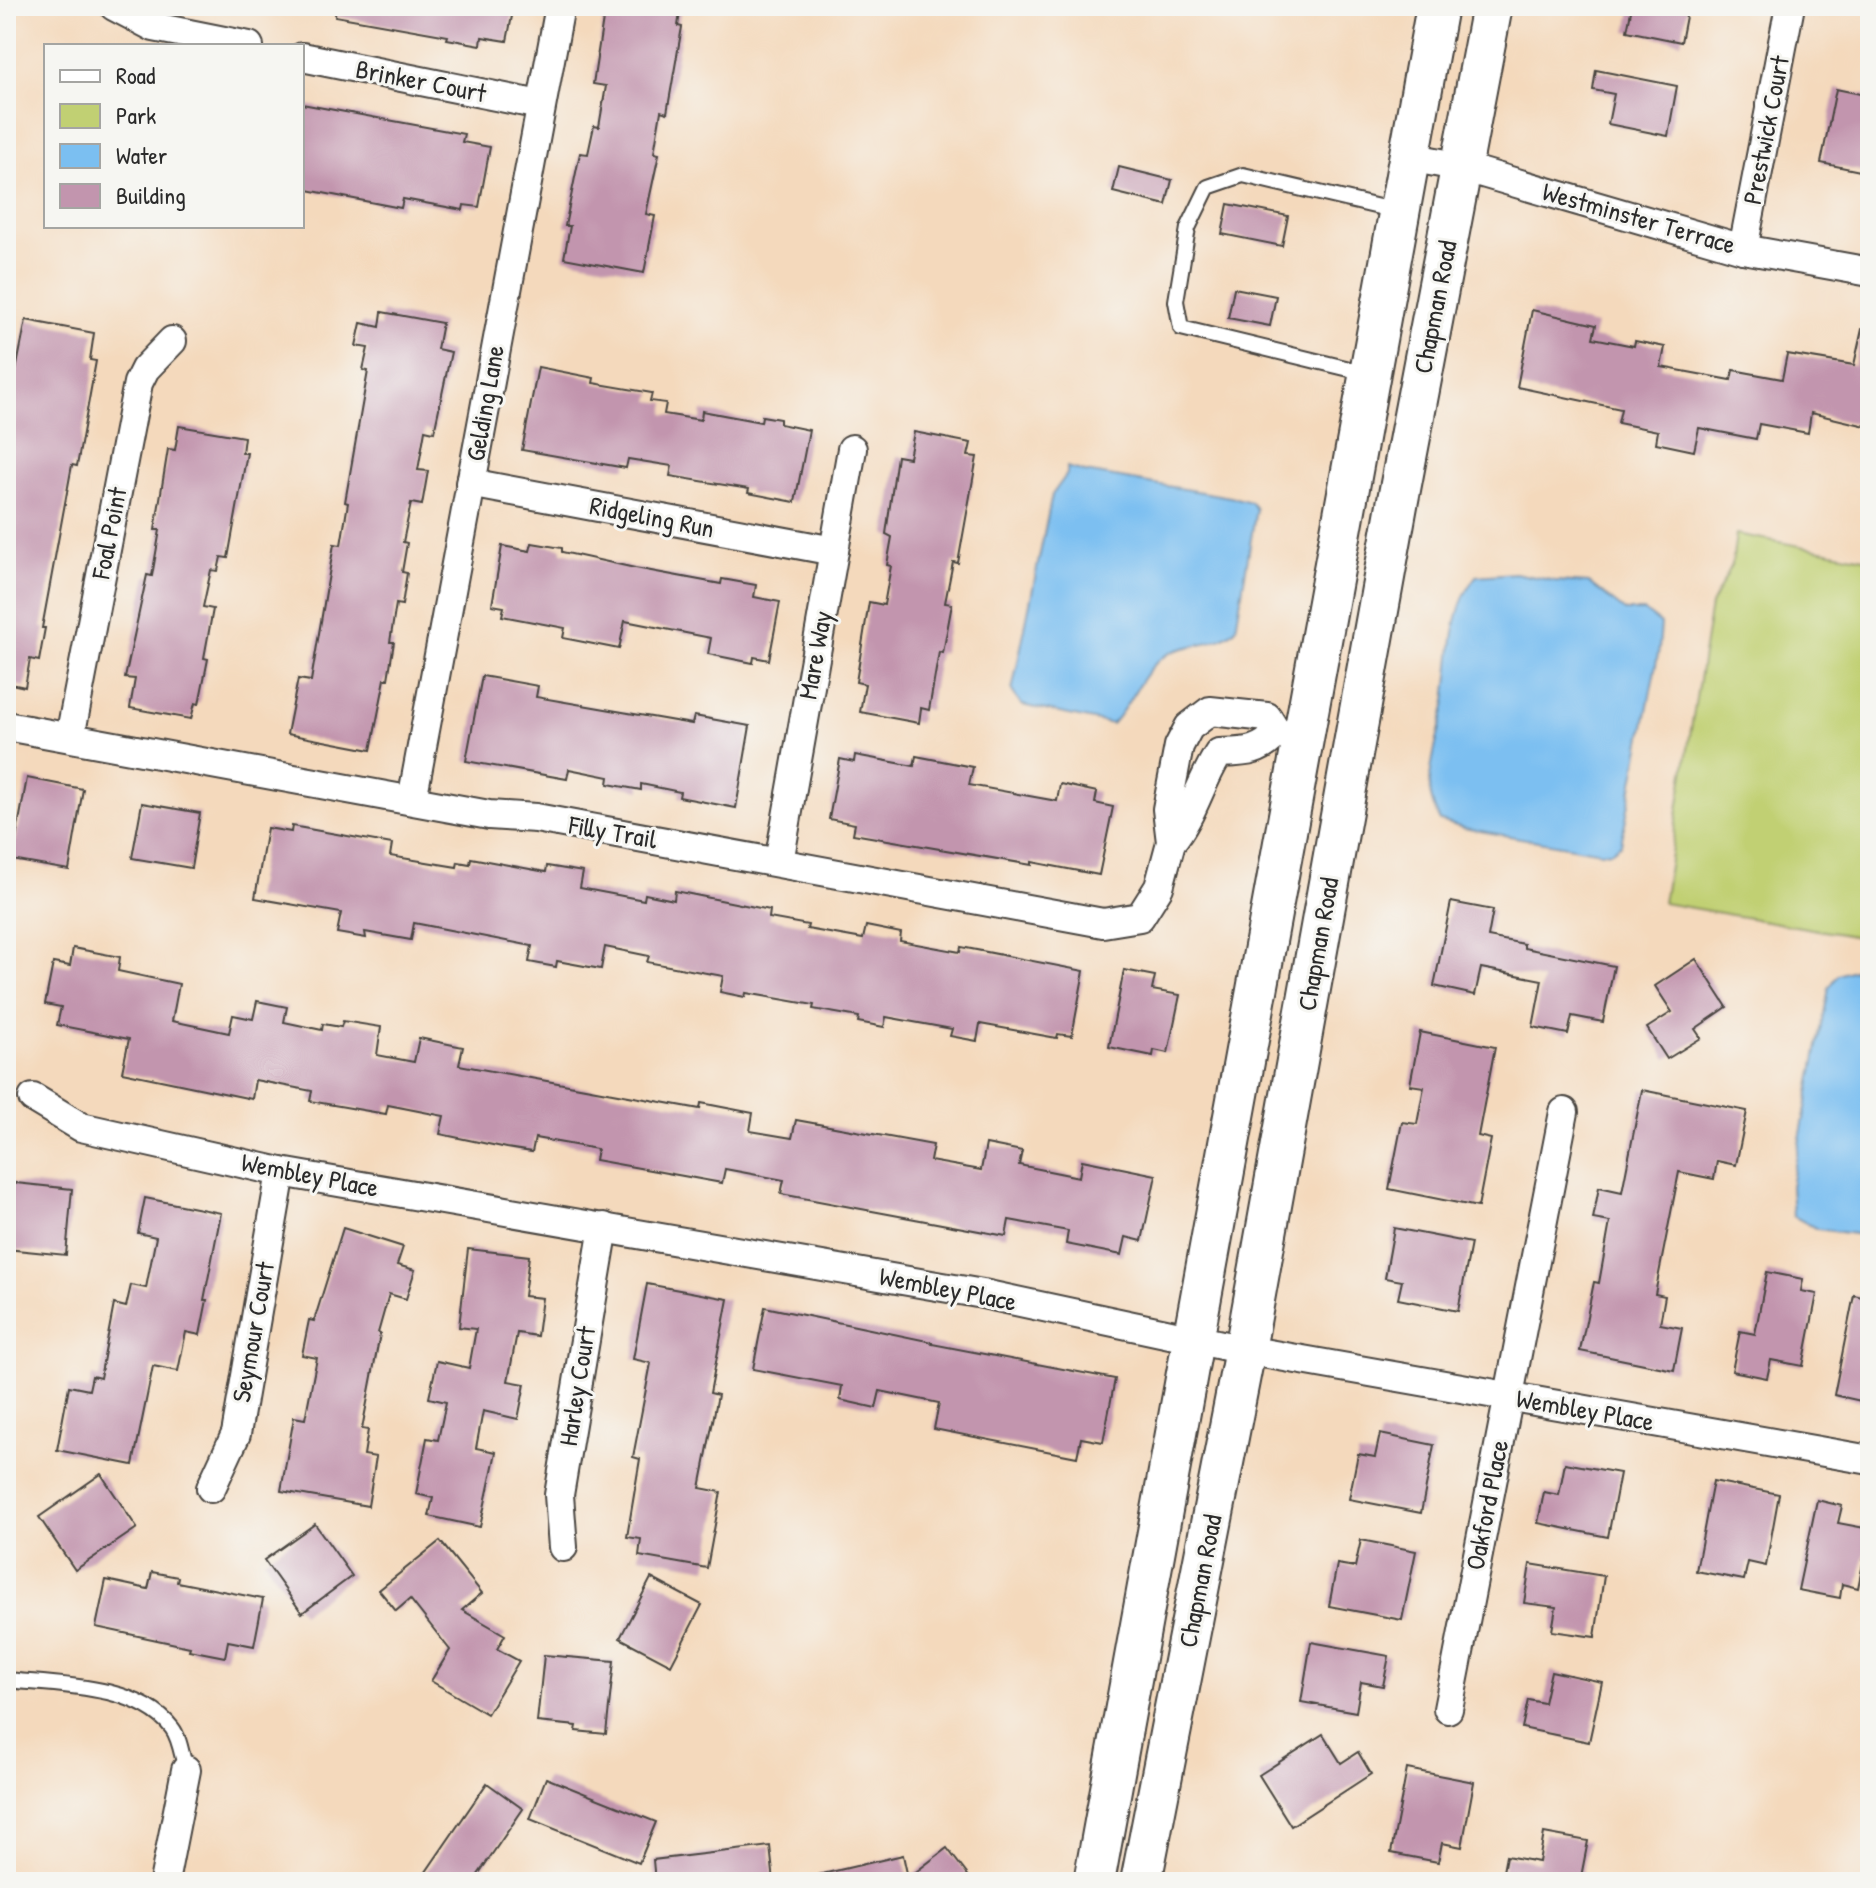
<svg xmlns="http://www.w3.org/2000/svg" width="1876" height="1888" font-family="'Patrick Hand',sans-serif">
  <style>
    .green { fill: #c1d073; stroke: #767e4f; stroke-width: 2 }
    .water { fill: #7bbff1; stroke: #53758e; stroke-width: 2 }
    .building { fill: #c295ae }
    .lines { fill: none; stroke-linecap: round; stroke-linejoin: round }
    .lane-casing { stroke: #494541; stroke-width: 18 }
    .street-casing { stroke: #494541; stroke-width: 32 }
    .secondary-casing { stroke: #494541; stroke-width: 44 }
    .lane { stroke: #fff; stroke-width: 14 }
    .street { stroke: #fff; stroke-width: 28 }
    .secondary { stroke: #fff; stroke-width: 40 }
    .labels { text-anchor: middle; stroke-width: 6; stroke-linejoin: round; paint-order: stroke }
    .street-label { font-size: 26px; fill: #2b2b2b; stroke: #f6f6f2 }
  </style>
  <rect width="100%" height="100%" fill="#f6f6f2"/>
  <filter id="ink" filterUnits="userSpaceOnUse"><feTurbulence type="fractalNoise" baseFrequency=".0125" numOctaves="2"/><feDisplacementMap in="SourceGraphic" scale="16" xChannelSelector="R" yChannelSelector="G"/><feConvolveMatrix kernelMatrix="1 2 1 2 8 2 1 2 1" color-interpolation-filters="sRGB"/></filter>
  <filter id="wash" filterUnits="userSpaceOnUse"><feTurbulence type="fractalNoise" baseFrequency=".006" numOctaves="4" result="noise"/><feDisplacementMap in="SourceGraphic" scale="32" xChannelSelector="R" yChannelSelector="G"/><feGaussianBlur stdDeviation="1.8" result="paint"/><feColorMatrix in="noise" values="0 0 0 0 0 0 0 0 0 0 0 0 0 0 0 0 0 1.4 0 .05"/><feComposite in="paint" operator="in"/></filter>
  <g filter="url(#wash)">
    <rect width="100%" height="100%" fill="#f4d9bc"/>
    <path class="green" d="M1736 534 1870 559V939L1663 903 1711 605 1732 565Z"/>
    <g class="water">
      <path d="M1067 467 1085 472 1236 498 1251 502 1256 509 1236 628C1223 644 1192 643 1172 652 1141 667 1134 701 1112 724L1022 705 1012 691 1052 495 1067 474Z"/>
      <path d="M1515 573 1555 581 1589 583 1625 611H1644L1661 624 1659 649 1621 844 1612 851 1601 852 1463 828 1440 821C1433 807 1429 795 1430 779 1432 755 1440 730 1445 706 1453 663 1448 612 1476 576Z"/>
      <path d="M1859 968 1870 971V1236L1817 1229 1793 1216 1791 1186 1829 988 1838 975Z"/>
    </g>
    <g id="blocks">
      <g class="building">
        <path d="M336 6H514L507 41 482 37 481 45 447 39 448 36 335 16Z"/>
        <path d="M605 6H681L678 26 682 27 667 113 661 111 654 153 659 154 646 214 655 216 644 273 564 258 570 226H565L580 153 588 154 594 126 599 127 606 86 593 84Z"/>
        <path d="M1632 6H1688L1681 42 1627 31Z"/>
        <path d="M1596 70 1677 86 1668 136 1608 124 1614 94 1593 90Z"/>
        <path d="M1836 89 1870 96V173L1821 163Z"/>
        <path d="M302 104 464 134 462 142 490 147 479 207 464 205 463 210 403 199 401 208 302 189Z"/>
        <path d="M1119 167 1172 180 1166 205 1113 192Z"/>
        <path d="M1228 204 1288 216 1282 246 1222 234Z"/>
        <path d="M1234 288 1276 296 1270 326 1228 318Z"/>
        <path d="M1532 310 1596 325 1593 338 1634 346 1635 341 1665 347 1661 367 1731 380 1733 370 1782 379 1787 354 1854 365 1862 329 1870 330V427L1811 413 1808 433 1759 424 1756 439 1699 428 1694 451 1656 443 1658 431 1618 423 1621 409 1517 387Z"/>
        <path d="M382 312 442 323 437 349 451 352 434 432 425 430 418 470 428 471 422 505 411 503 403 542 407 543 402 572 407 573 402 605 396 604 390 642H394L388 679H385L371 750 287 734 298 679 311 681 334 544 341 545 348 503 345 502 368 371 363 370 368 348 356 346 361 323 380 327Z"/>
        <path d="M26 320 94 333 90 360 96 361 77 466 72 465 42 628H45L39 661 30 659 25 687 6 683V396H11Z"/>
        <path d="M538 367 594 378 593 383 652 393 650 401 666 403 664 414 701 420 702 411 761 422 762 416 780 419V424L809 430 795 502 748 493 749 489 670 476 672 466 628 459 626 468 522 450Z"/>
        <path d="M179 426 244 437 242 453H247L228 558 221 557 218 571 211 570 203 607 213 609 204 658 208 659 199 704 195 703 191 719 130 708 135 679 125 678 147 575 152 576 160 530H155L168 449 175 450Z"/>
        <path d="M914 432 971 443 968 456 977 457 958 563 953 562 945 603 952 604 943 653 939 652 929 710 921 708 919 723 860 712 865 684 856 682 869 602 884 605 891 566 887 565 892 537 886 534 897 456 909 458Z"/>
        <path d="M532 543 562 548V552L635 568 721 584 722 579 756 585 754 597 780 602 769 660 754 657 753 663 708 654 711 638 625 621 619 649 563 638 565 628 502 616 504 607 492 605 502 546 530 551Z"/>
        <path d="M482 676 538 686 536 697 692 724 694 716 750 726 736 808 679 797 680 792 641 784V790L608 784 609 777 569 769 567 779 466 761Z"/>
        <path d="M855 755 914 766 916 756 973 767 969 785 1057 801 1060 784 1097 792 1095 803 1113 807 1099 875 1032 862V865L853 834 855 824 829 819 840 759 854 762Z"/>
        <path d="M27 778 83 789 69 870 12 860Z"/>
        <path d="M142 803 200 813 191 868 132 858Z"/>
        <path d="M292 826 392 844 390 856 457 867 458 862 470 864 471 858 546 872 547 866 583 872 580 888 644 900 645 894 674 900 675 891 770 910 769 918 808 925 807 929 863 939 866 926 901 933 900 941 960 952 961 947 1084 971 1072 1036 1058 1034 1057 1038 980 1024 977 1041 950 1036 952 1029 886 1017 884 1027 858 1022 859 1017 813 1009 814 1005 746 993 745 997 720 992 723 976 647 962 649 956 605 947 601 969 557 961 556 967 529 962 532 946 414 923 411 940 365 932 366 938 337 933 341 913 255 898 267 828 291 832Z"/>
        <path d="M1451 902 1493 910 1488 937 1524 944V948L1614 966 1603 1022 1572 1016 1568 1034 1533 1027 1542 980 1481 968 1475 995 1434 986Z"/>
        <path d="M73 948 120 957 118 971 179 984 172 1021 229 1033 233 1015 253 1019 257 1001 287 1007 284 1022 322 1030 323 1024 341 1027 343 1021 381 1027 377 1055 414 1062 419 1038 463 1047 459 1065 700 1109 701 1103 753 1113 750 1131 792 1138 796 1120 933 1145 930 1161 981 1170 986 1144 1022 1151 1019 1165 1079 1177 1082 1160 1156 1175 1142 1241 1126 1237 1122 1255 1066 1244 1068 1231 1009 1220 1006 1236 781 1194 784 1180 725 1169 722 1183 595 1160 597 1149 535 1138 532 1152 507 1148 440 1134 444 1116 388 1105 386 1114 310 1101 312 1091 255 1080 252 1099 122 1072 129 1039 57 1025 61 1007 45 1004 53 963 70 966Z"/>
        <path d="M1696 959 1727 1007 1695 1029 1701 1038 1667 1059 1647 1028 1672 1012 1655 986Z"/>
        <path d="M1124 970 1155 976 1152 990 1180 995 1168 1053 1154 1050 1153 1056 1109 1047Z"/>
        <path d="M1420 1032 1495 1047 1478 1136 1491 1139 1478 1207 1389 1189 1402 1122 1417 1124 1424 1087 1410 1085Z"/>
        <path d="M1642 1090 1747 1111 1736 1165 1717 1161 1714 1179 1679 1172 1655 1294 1665 1296 1660 1324 1682 1328 1674 1370 1580 1351 1594 1282 1599 1283 1610 1222 1593 1219 1599 1187 1622 1192Z"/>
        <path d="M6 1182 72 1189 66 1255 6 1249Z"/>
        <path d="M145 1198 221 1213 204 1300H207L200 1335 186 1332 178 1371 153 1366 133 1465 57 1450 69 1386 89 1390 92 1376 100 1378 114 1304 126 1307 131 1285 146 1288 156 1237 138 1233Z"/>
        <path d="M343 1228 403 1247 397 1265 415 1270 406 1299 389 1294 378 1333 380 1334 362 1429 368 1430 364 1455 376 1457 368 1506 281 1491 294 1417 305 1419 317 1358 302 1355 309 1320 314 1321Z"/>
        <path d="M1394 1228 1471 1243 1458 1311 1398 1299 1402 1281 1385 1278Z"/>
        <path d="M468 1249 529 1256 524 1296 542 1298 537 1336 517 1333 508 1381 525 1384 518 1419 483 1411 476 1448 496 1452 480 1527 429 1516 433 1498 416 1494 427 1438 438 1440 446 1402 429 1398 437 1361 469 1368 476 1329 459 1327Z"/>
        <path d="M1767 1272 1803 1279 1801 1291 1817 1294 1803 1366 1771 1360 1767 1378 1732 1371 1740 1331 1755 1334Z"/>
        <path d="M647 1284 728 1299 710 1393 718 1395 700 1488 721 1492 707 1568 639 1556 641 1539 627 1537 640 1459 633 1457 651 1363 633 1359Z"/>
        <path d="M1854 1295 1870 1299V1403L1834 1395Z"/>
        <path d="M765 1307 932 1342V1344L1115 1379 1103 1442 1081 1438 1077 1457 934 1429 939 1403 880 1391 876 1408 840 1400 842 1386 753 1369Z"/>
        <path d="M1380 1434 1434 1445 1421 1513 1349 1499 1358 1454 1375 1457Z"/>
        <path d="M1565 1463 1620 1473 1608 1537 1538 1523 1544 1492 1559 1495Z"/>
        <path d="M101 1474 137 1528 75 1570 39 1517Z"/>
        <path d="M1713 1481 1779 1494 1766 1566 1748 1562 1744 1580 1696 1571Z"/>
        <path d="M1817 1500 1842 1506 1838 1523 1870 1529 1858 1588 1842 1584 1840 1598 1798 1590Z"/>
        <path d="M315 1524 352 1576 302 1613 264 1560Z"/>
        <path d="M1361 1540 1416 1551 1402 1620 1329 1606 1337 1564 1355 1567Z"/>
        <path d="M440 1541 482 1593 462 1610 505 1635 497 1649 519 1661 487 1714 431 1681 450 1650 410 1599 396 1611 379 1590Z"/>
        <path d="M1530 1564 1604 1576 1595 1637 1552 1631 1556 1607 1524 1603Z"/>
        <path d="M152 1572 178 1577 177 1582 263 1599 254 1646 228 1641 225 1657 189 1650 190 1647 96 1627 106 1580 148 1589Z"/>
        <path d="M651 1578 702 1605 671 1665 620 1638Z"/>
        <path d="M1311 1642 1389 1656 1383 1686 1361 1682 1356 1712 1301 1702Z"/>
        <path d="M544 1655 614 1661 606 1734 576 1731 577 1726 537 1722Z"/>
        <path d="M1551 1671 1602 1682 1589 1742 1522 1728 1528 1700 1544 1703Z"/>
        <path d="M1323 1734 1341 1763 1358 1752 1371 1774 1291 1826 1259 1775Z"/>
        <path d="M1407 1769 1474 1782 1462 1847 1442 1843 1438 1862 1391 1853Z"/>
        <path d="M546 1778 656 1822 639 1863 530 1819Z"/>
        <path d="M487 1783 523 1809 473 1882H419Z"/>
        <path d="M1544 1833 1588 1841 1580 1882H1501L1506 1856 1539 1862Z"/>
        <path d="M770 1846 774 1882H655L653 1860Z"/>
        <path d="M947 1848 973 1882H819L818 1875 903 1855 908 1878Z"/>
      </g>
    </g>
  </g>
  <g filter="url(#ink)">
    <use href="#blocks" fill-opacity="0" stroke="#494541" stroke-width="2"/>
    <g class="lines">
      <defs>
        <g id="lane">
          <path d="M1366 373 1181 328 1176 301 1188 228 1208 187 1243 175 1396 211"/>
          <path d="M6 1680C56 1685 138 1684 172 1728 180 1738 182 1757 186 1770"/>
        </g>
        <g id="street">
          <path d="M114 6 154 27 249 46"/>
          <path d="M302 57 540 105"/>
          <path d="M1409 157 1462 167 1743 249 1870 272"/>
          <path d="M1743 249 1789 11"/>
          <path d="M470 483 834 551"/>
          <path d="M6 726 489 815 536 818 1103 923 1140 917 1159 887 1171 842 1167 809 1179 746 1189 727 1210 711 1267 717 1277 733 1304 737"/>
          <path d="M70 737 138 383 145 369 172 341"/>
          <path d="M412 800 560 6"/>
          <path d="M1171 842C1193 816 1200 782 1219 753 1244 752 1260 753 1277 733"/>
          <path d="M779 862 852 449"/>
          <path d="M33 1098 81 1127 281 1172 983 1294 1245 1350 1870 1460"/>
          <path d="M211 1488 236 1434 281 1172"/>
          <path d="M563 1547 559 1495 604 1227"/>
          <path d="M1448 1709 1564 1112"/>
          <path d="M164 1882 186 1770"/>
        </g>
        <g id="secondary">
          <path d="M1094 1882 1437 6"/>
          <path d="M1141 1882 1245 1350 1397 505 1492 6"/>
        </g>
      </defs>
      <use href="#lane" class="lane-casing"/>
      <use href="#street" class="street-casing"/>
      <use href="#secondary" class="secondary-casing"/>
      <use href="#lane" class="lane"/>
      <use href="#street" class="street"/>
      <use href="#secondary" class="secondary"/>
    </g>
  </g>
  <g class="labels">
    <g class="street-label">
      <text transform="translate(421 81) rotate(11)" y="9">Brinker Court</text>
      <text transform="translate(1766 130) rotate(-79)" y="9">Prestwick Court</text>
      <text transform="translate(1639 218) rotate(16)" y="9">Westminster Terrace</text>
      <text transform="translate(1435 307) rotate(-79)" y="9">Chapman Road</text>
      <text transform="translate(485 403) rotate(-80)" y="9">Gelding Lane</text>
      <text transform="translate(652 517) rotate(11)" y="9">Ridgeling Run</text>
      <text transform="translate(109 533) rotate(-79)" y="9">Foal Point</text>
      <text transform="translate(815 655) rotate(-80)" y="9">Mare Way</text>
      <text transform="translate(613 832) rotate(10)" y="9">Filly Trail</text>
      <text transform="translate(1318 944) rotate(-80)" y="9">Chapman Road</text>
      <text transform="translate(310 1175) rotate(11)" y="9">Wembley Place</text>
      <text transform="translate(948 1289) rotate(11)" y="9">Wembley Place</text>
      <text transform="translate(253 1332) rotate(-80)" y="9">Seymour Court</text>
      <text transform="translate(577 1386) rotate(-81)" y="9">Harley Court</text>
      <text transform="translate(1585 1410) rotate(10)" y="9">Wembley Place</text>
      <text transform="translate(1487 1505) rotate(-79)" y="9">Oakford Place</text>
      <text transform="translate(1200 1581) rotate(-79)" y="9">Chapman Road</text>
    </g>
  </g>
  <rect width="1876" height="1888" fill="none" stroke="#f6f6f2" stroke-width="32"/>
  <rect x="44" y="44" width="260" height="184" fill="#f6f6f2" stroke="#a5a5a2" stroke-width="2"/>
  <rect x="60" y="70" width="40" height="12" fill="#ffffff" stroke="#a5a5a2" stroke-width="2"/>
  <text x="116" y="84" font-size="24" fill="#2b2b2b">Road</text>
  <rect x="60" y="104" width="40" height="24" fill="#c1d073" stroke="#a5a5a2" stroke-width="2"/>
  <text x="116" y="124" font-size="24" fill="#2b2b2b">Park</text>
  <rect x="60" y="144" width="40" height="24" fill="#7bbff1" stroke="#a5a5a2" stroke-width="2"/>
  <text x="116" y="164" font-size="24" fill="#2b2b2b">Water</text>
  <rect x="60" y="184" width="40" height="24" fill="#c295ae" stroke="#a5a5a2" stroke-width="2"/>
  <text x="116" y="204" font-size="24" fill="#2b2b2b">Building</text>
</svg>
